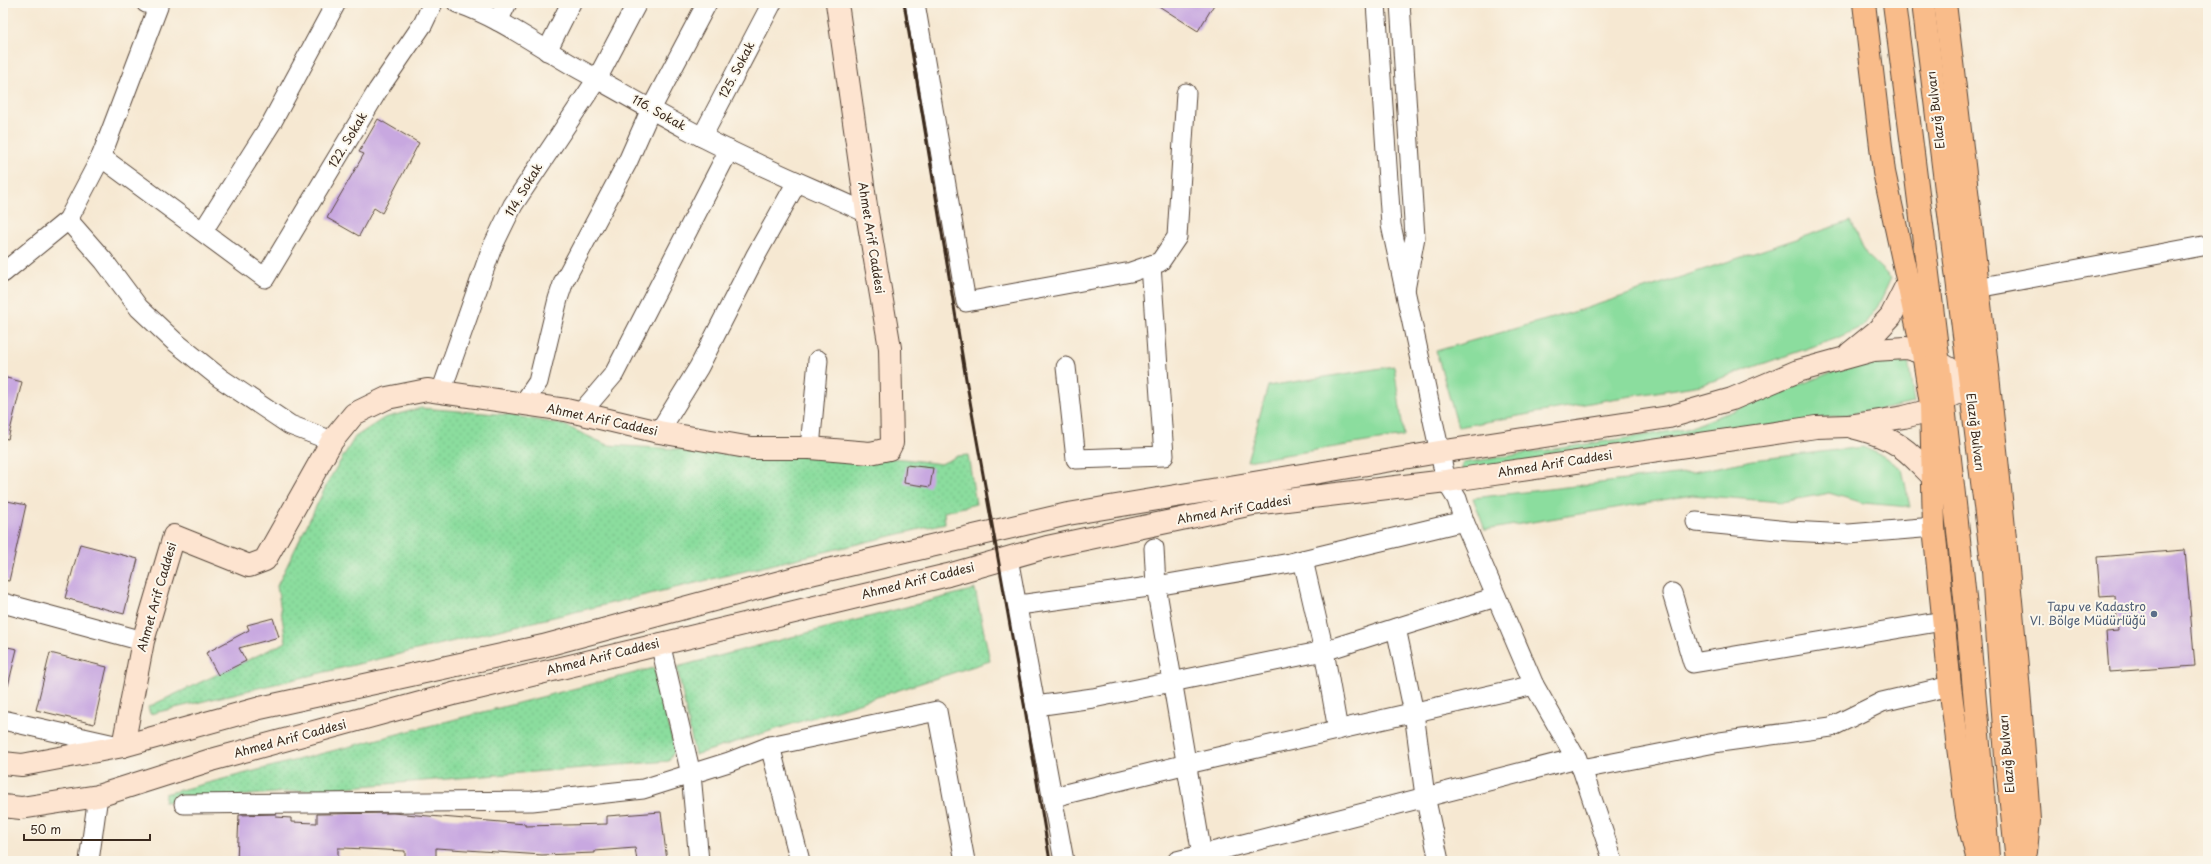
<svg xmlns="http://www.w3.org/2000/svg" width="2211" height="864" font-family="'Playpen Sans',sans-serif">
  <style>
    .grass { fill: #8bdd9e; stroke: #63845e }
    .park { fill: url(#park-dots); stroke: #63845e }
    .building { fill: #c8a8e0 }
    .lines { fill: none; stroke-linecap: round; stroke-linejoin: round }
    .street-casing { stroke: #574639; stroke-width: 21 }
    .secondary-casing { stroke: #574639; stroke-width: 24 }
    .highway-casing { stroke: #574639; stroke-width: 24 }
    .street { stroke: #fff; stroke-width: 19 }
    .secondary { stroke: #fde4d0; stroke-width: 22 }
    .highway { stroke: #f9bc8a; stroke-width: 22 }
    .rail { stroke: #3b2a1e; stroke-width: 3 }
    .service-dot { fill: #5c6f8a; stroke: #fbf7ec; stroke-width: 1.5 }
    .labels { text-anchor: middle; stroke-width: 4; stroke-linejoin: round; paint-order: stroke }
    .street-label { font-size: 12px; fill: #3b2a1e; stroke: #fbf7ec }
    .service-label { font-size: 12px; fill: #4e5e75; stroke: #fbf7ec; text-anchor: end }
  </style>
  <defs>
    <pattern id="park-dots" width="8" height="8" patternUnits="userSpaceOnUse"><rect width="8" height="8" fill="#8bdd9e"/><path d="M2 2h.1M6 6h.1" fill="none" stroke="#79be88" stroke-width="1.8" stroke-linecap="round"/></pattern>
  </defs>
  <rect width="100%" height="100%" fill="#fbf7ec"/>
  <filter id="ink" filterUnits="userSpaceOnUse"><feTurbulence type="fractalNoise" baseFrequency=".025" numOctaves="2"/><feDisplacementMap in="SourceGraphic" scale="8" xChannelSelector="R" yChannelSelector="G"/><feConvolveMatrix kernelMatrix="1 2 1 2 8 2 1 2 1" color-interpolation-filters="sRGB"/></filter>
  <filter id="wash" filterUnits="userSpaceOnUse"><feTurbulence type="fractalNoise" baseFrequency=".012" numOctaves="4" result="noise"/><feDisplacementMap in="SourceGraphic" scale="16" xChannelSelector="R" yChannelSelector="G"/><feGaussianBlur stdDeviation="0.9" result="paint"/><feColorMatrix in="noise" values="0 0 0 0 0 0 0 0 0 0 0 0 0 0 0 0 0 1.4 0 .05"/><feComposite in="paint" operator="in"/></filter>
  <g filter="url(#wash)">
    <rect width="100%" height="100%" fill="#f6e8d2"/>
    <g class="grass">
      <path d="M1851 221 1866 254 1891 278 1878 306 1863 326 1835 339 1701 385 1612 399 1458 427 1436 351 1584 309Z"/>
      <path d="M1908 359 1914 403 1885 409 1462 471V463L1686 429 1863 360Z"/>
      <path d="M1394 366 1404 436 1247 461 1268 386Z"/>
      <path d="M1863 447 1883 456 1902 469 1910 507 1863 503 1829 493 1782 502 1692 495 1485 530 1473 498 1693 472 1753 460Z"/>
    </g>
    <g class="park">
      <path d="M421 408 510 415 564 425 607 445 676 449 752 457 811 454 905 459 941 464 958 456 968 455 976 504 944 512 945 523 150 714 148 707 286 642 277 586 330 478 355 437 384 418Z"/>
      <path d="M975 589 990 661 695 755 677 667Z"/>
      <path d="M654 668 675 750 669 761 164 802 165 794Z"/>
    </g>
    <g id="blocks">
      <g class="building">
        <path d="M1154 3H1215L1198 31Z"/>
        <path d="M378 119 419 143 382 213 374 208 359 236 327 218 364 154 359 152Z"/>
        <path d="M3 377 22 382 8 439 3 438Z"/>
        <path d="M906 465 933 468 930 487 904 483Z"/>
        <path d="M3 500 26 505 9 581 3 580Z"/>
        <path d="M80 544 138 559 124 614 65 598Z"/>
        <path d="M2185 550 2195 666 2109 672 2106 632 2118 631 2115 596 2100 597 2097 557Z"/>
        <path d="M273 618 279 637 239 648 246 661 218 675 206 653 249 630 247 625Z"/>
        <path d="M3 646 17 649 8 686 3 685Z"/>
        <path d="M50 653 107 667 94 724 36 710Z"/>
        <path d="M661 812 667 861H637L635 848 595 851V853L542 855 436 848V861H405V851L344 848H338V861H237L239 815 276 814V817L291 818V822L317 823V814L393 813 525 824V826L607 824V816Z"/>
      </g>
    </g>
  </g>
  <g filter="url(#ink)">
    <use href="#blocks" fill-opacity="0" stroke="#574639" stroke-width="1"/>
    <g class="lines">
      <defs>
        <g id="street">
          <path d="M457 3C505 19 545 52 590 75 622 93 653 111 685 128 744 160 806 185 867 213"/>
          <path d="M915 3 966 302 1131 272 1160 262 1177 237 1186 93"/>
          <path d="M1376 3 1391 225 1405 290 1415 237 1400 3"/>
          <path d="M498 21 507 3"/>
          <path d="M547 51 571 3"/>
          <path d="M702 137 772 3"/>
          <path d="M101 157 265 278 378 90 423 24 433 3"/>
          <path d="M68 220 104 261 139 308 174 341 220 378 290 425 332 441"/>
          <path d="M203 231 272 122 336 3"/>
          <path d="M3 273 68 220 101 157 158 7 146 3"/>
          <path d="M1977 288 2208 245"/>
          <path d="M1405 290 1446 481 1457 499 1464 521 1534 685 1582 769 1613 861"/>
          <path d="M1066 367 1076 459 1164 456 1151 265"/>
          <path d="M441 392 491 250 513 205 597 79 637 3"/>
          <path d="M523 404 538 382 558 299 564 281 628 161 651 109 707 3"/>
          <path d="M580 414 614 374 729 150"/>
          <path d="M659 432 699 367 755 257 797 182"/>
          <path d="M810 448 818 360"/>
          <path d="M1696 522 1789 531 1849 534 1934 527"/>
          <path d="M1154 548 1156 586 1203 861"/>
          <path d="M1008 558 1064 861"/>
          <path d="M1303 560 1324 651 1338 730"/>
          <path d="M1672 593 1693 663 1943 621"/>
          <path d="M3 603 143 641"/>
          <path d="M1019 605 1156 586 1290 563 1464 521"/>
          <path d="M1396 628 1496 597"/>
          <path d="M660 643 691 774 699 861"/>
          <path d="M1036 706 1093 698 1324 651 1396 628 1414 713 1425 796 1439 861"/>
          <path d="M3 720 119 746"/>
          <path d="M770 746 800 861"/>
          <path d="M1582 769 1720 742 1831 727 1882 702 1950 686"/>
          <path d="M1053 797 1187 764 1534 685"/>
          <path d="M184 804 532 801 643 789 729 762 770 746 937 711 965 861"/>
          <path d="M89 861 98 796"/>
          <path d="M1177 861 1577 758"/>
        </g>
        <g id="secondary">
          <path d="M1850 353 1877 331 1891 316 1908 282"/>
          <path d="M1852 427C1873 432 1896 440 1912 456 1923 466 1932 477 1943 486"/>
          <path d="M123 746 143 641 174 536 249 566 265 560 332 441 354 414 387 398 427 390 566 410 659 432 752 448H810L870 453 889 449 892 443 890 348 867 213 837 3"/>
          <path d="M3 763 22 765 123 746 260 708 543 646 806 575 1068 514 1439 452 1669 417 1732 399 1798 371 1874 350 1906 348 1923 353 1952 370 1969 387 1944 399 1931 410 1904 417 1848 426 1816 427 1446 481 1253 504 1047 547 948 575 453 694 211 760 98 796 21 808 3 806"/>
        </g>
        <g id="highway">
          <path d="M1864 3 1884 172 1923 353 1931 404 1934 527 1950 686 1967 816 1978 861"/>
          <path d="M1894 3C1930 287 1967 571 1988 857"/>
          <path d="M1923 3 1993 571 2006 757 2017 861"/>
          <path d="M1945 3C1977 275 2010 547 2029 820L2026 852"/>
        </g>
      </defs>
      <use href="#street" class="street-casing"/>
      <use href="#secondary" class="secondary-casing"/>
      <use href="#highway" class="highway-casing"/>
      <use href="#street" class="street"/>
      <use href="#secondary" class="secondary"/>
      <use href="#highway" class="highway"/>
      <path class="rail" d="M904 3 966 379 1026 715 1050 861"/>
    </g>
  </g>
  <circle class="service-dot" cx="2154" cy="614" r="4"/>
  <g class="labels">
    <g class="street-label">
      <text transform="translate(737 70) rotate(-62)" y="4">125. Sokak</text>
      <text transform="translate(1936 110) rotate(-97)" y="4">Elazığ Bulvarı</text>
      <text transform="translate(659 113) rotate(29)" y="4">116. Sokak</text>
      <text transform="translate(348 140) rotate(-59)" y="4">122. Sokak</text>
      <text transform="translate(524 190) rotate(-59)" y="4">114. Sokak</text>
      <text transform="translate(871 238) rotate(81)" y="4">Ahmet Arif Caddesi</text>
      <text transform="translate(602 420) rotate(12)" y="4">Ahmet Arif Caddesi</text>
      <text transform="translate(1975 432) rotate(83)" y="4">Elazığ Bulvarı</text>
      <text transform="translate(1555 464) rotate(-9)" y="4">Ahmed Arif Caddesi</text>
      <text transform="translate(1234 510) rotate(-10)" y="4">Ahmed Arif Caddesi</text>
      <text transform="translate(918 581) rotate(-14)" y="4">Ahmed Arif Caddesi</text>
      <text transform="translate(157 597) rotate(-74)" y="4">Ahmet Arif Caddesi</text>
      <text transform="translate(603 657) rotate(-14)" y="4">Ahmed Arif Caddesi</text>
      <text transform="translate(290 739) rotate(-15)" y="4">Ahmed Arif Caddesi</text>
      <text transform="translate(2007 754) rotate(-95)" y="4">Elazığ Bulvarı</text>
    </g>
    <g class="service-label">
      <text x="2146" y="611">Tapu ve Kadastro<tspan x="2146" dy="14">VI. Bölge Müdürlüğü</tspan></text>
    </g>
  </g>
  <rect width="2211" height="864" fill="none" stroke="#fbf7ec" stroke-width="16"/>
  <path d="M24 834v6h126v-6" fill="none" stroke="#3b2a1e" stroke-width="2"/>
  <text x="30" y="834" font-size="12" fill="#3b2a1e" stroke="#fbf7ec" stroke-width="3" paint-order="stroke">50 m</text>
</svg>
